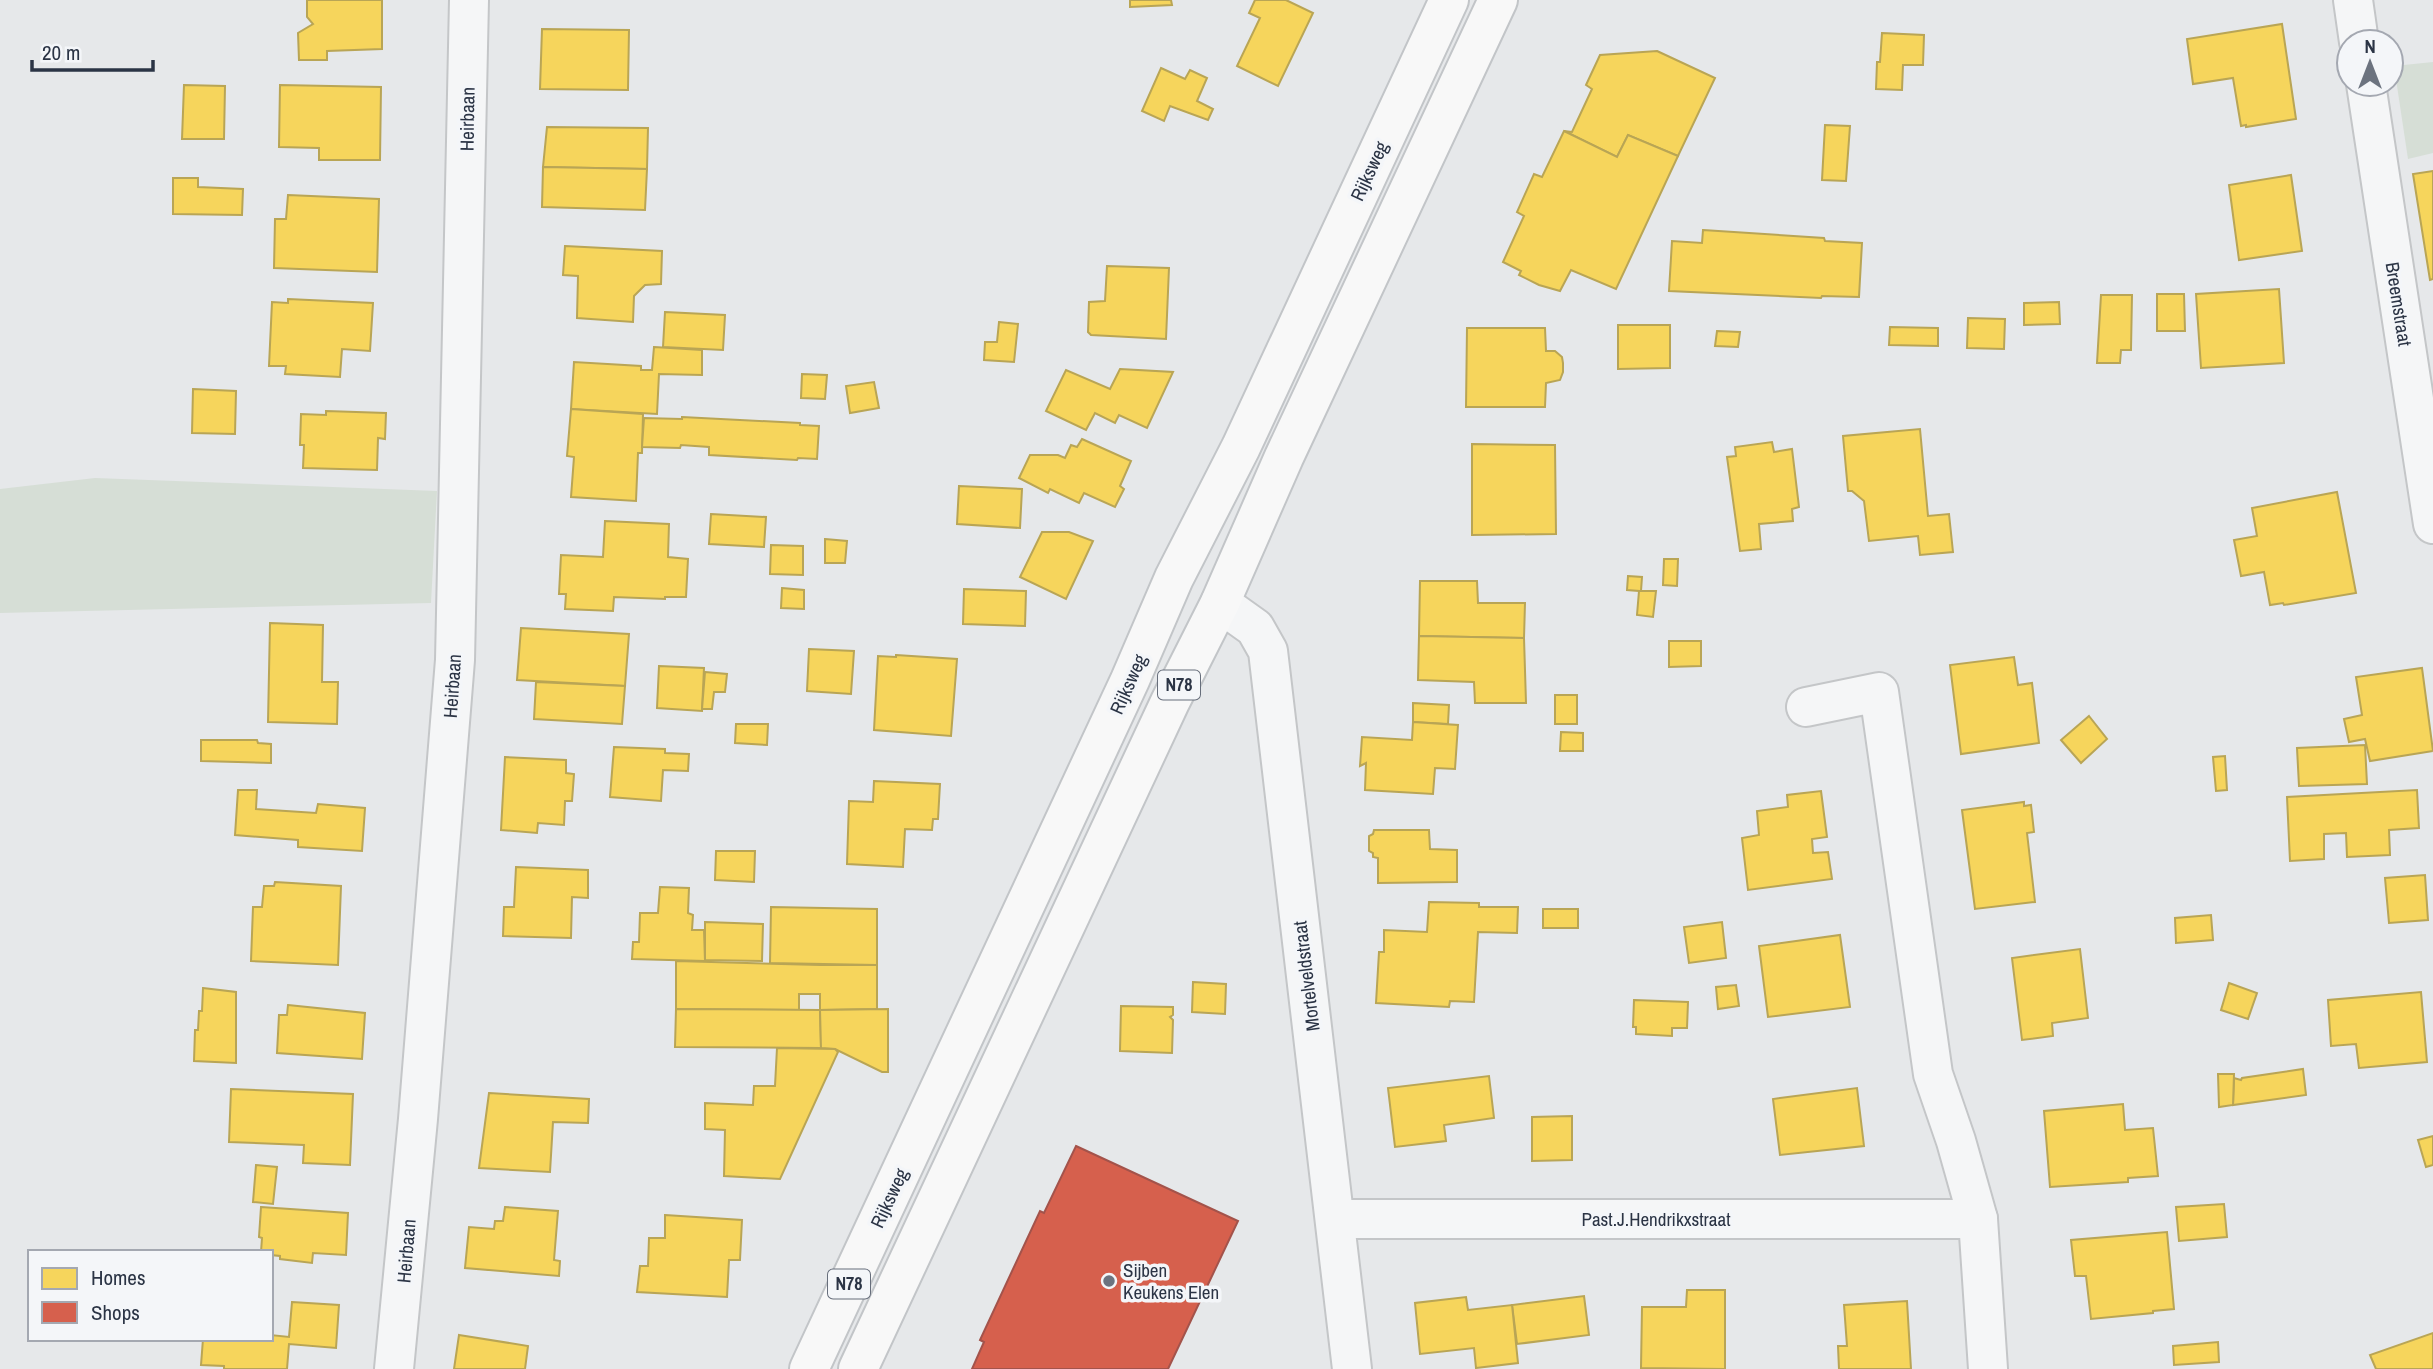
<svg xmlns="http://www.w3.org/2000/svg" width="2433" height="1369" font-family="'Archivo Narrow',sans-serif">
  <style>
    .green { fill: #d6ded6 }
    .homes { fill: #f6d55c; stroke: #b9a555; stroke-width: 2 }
    .shops { fill: #d6604d; stroke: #a3534b; stroke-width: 2 }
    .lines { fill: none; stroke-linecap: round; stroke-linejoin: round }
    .minor-casing { stroke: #c4c6c8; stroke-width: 42 }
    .major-casing { stroke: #c2c5c8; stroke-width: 42 }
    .minor { stroke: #f5f6f7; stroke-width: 38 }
    .major { stroke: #f8f8f8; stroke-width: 38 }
    .poi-dot { fill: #6c737f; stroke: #f4f6f9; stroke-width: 2.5 }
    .labels { text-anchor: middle; stroke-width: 7; stroke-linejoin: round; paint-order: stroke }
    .shield { fill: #f4f6f9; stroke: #676e7b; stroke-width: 2 }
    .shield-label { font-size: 18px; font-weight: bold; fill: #2b3445 }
    .street-label { font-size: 19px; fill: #2b3445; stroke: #f4f6f9 }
    .poi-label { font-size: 19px; fill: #2b3445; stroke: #f4f6f9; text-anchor: start }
  </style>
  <rect width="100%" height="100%" fill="#e6e8ea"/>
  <g class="green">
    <path d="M2433 62V153L2408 159 2394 66Z"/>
    <path d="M95 478 437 491 431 603 0 613V489Z"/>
  </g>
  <g class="homes">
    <path d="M307 0H382V49L327 51V60H299L298 33 313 24 307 17Z"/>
    <path d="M1130 0H1171L1172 5 1130 7Z"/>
    <path d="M1255 0H1286L1313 13 1278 86 1237 66 1260 18 1249 13Z"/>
    <path d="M2282 24 2296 119 2246 127V125L2241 126 2233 78 2193 84 2187 39Z"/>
    <path d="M542 29 629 30 628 90 540 89Z"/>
    <path d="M1882 33 1924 35 1923 65H1903L1902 90 1876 89 1877 62H1880Z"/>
    <path d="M1657 51 1715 78 1678 156 1628 135 1617 157 1564 131 1572 132 1592 89 1586 85 1600 55Z"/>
    <path d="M1161 68 1185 79 1190 70 1207 78 1197 101 1213 109 1208 120 1170 106 1164 121 1142 111Z"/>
    <path d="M184 85 225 86 224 139H182Z"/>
    <path d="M280 85 381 87 380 160H319V148L279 147Z"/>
    <path d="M1825 125 1850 126 1846 181 1822 180Z"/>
    <path d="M547 127 648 128 647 169 543 167Z"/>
    <path d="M1564 131 1617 157 1628 135 1678 156 1616 289 1571 270 1560 291 1539 285 1519 275 1521 271 1503 262 1524 216 1517 212 1534 174 1542 177Z"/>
    <path d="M543 167 647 169 645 210 542 207Z"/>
    <path d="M2433 171V279L2430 280 2413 174Z"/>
    <path d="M2291 175 2302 251 2239 260 2229 185Z"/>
    <path d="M173 178H198V187L243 189 242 215 173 214Z"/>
    <path d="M288 195 379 199 377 272 274 268 275 219H286Z"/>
    <path d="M1703 230 1824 238 1825 241 1862 243 1859 297 1822 296 1821 298 1669 291 1672 241 1702 243Z"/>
    <path d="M565 246 662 251 661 284 645 285 634 296 633 322 577 318 578 276 563 275Z"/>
    <path d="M1107 266 1169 268 1166 339 1091 335 1088 332 1089 302 1105 301Z"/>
    <path d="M2279 289 2284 363 2201 368 2196 294Z"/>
    <path d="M2157 294H2184L2185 331H2157Z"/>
    <path d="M2101 295H2132L2131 350H2121L2120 363H2097Z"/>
    <path d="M288 299 373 303 370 351 342 349 340 377 285 374 286 366H269L272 302 288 303Z"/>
    <path d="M2059 302 2060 324 2024 325V303Z"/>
    <path d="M665 312 725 315 723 350 663 347Z"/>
    <path d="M1968 318 2005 319 2004 349 1967 348Z"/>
    <path d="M999 322 1018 324 1014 362 984 360 985 342H997Z"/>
    <path d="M1618 325H1670V368L1618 369Z"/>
    <path d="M1890 327 1938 328V346L1889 345Z"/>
    <path d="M1467 328H1545L1546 351H1555L1562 357 1563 363V372L1560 380 1546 383 1545 407H1466Z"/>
    <path d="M1717 331 1740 332 1738 347 1715 346Z"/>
    <path d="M654 347 702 350V375L659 374 657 414 571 409 574 362 641 366V370H652Z"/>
    <path d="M1120 369 1173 372 1147 428 1119 415 1115 423 1095 413 1086 430 1046 411 1066 370 1110 389Z"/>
    <path d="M802 374 827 375 825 399 801 398Z"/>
    <path d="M874 382 879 408 850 413 846 386Z"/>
    <path d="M193 389 236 391 235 434 192 433Z"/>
    <path d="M571 409 643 414 642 453H638L636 501 571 497 574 457 567 456Z"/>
    <path d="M326 411 386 413 385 439 378 438 377 470 303 468 304 445H300L301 414 326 415Z"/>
    <path d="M682 417 800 423V425L819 426 817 459 798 458 797 460 709 455V447L681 445 680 448 642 447 644 418 682 419Z"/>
    <path d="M1920 429 1928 516 1949 514 1953 552 1920 555 1918 536 1869 541 1864 501 1852 491H1848L1843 436Z"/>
    <path d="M1082 439 1131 461 1120 486 1124 489 1115 507 1084 493 1079 503 1050 489 1048 493 1019 478 1030 455H1058L1065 458 1071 445 1077 447Z"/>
    <path d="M1772 442 1774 452 1792 449 1799 507 1792 509 1793 521 1759 524 1761 549 1740 551 1727 457 1736 456 1735 447Z"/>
    <path d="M1472 444 1555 445 1556 534 1472 535Z"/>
    <path d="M959 486 1022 489 1020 528 957 524Z"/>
    <path d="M2337 492 2356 593 2284 605 2283 603 2270 605 2264 572 2241 576 2234 540 2257 536 2252 508Z"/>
    <path d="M711 514 766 517 764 547 709 544Z"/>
    <path d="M605 521 669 524 668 557 688 559 686 597H665V599L614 597 613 611 565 609 566 594H559L561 555 603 557Z"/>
    <path d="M1042 532H1069L1093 541 1066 599 1020 577Z"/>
    <path d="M825 539 847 541 845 563H825Z"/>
    <path d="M771 545 803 546V575L770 574Z"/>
    <path d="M1664 559H1678L1677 586 1663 585Z"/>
    <path d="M1628 576 1642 577 1641 591H1656L1653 617 1637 615 1639 591 1627 590Z"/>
    <path d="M1420 581H1477L1478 603H1525L1524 638 1419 636Z"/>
    <path d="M782 588 804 590V609L781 608Z"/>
    <path d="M964 589 1026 591 1025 626 963 624Z"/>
    <path d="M270 623 323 625 322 682H338L337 724 268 722Z"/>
    <path d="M521 628 629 634 625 686 517 680Z"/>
    <path d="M1419 636 1524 638 1526 703H1475L1474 682 1418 680Z"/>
    <path d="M1669 641H1701V666L1669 667Z"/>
    <path d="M809 649 854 651 851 694 807 691Z"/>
    <path d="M896 655 957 659 951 736 874 730 878 656 896 657Z"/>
    <path d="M2014 657 2018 685 2032 683 2039 743 1961 754 1950 665Z"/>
    <path d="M659 666 704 668 702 711 657 708Z"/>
    <path d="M2422 668 2433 751 2370 761 2365 739 2349 742 2344 719 2362 715 2356 677Z"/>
    <path d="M705 672 727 674 725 692H714L712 709H702Z"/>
    <path d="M536 682 625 686 622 724 534 719Z"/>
    <rect x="1555" y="695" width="22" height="29"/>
    <path d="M1413 703 1449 705 1448 724 1413 722Z"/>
    <path d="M2089 716 2107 739 2081 763 2061 740Z"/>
    <path d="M1413 722 1458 725 1455 769 1435 768 1433 794 1365 790 1366 763 1360 766 1362 737 1412 740Z"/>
    <path d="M736 724H768L767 745 735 743Z"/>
    <path d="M1561 732 1583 733V751H1560Z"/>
    <path d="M201 740H257L258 743 271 744V763L201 761Z"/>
    <path d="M2365 745 2367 784 2299 786 2297 748Z"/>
    <path d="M614 747 665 749V753L689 754 688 771 663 770 661 801 610 797Z"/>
    <path d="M2225 756 2227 790 2216 791 2213 757Z"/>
    <path d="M505 757 566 760V773L574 774 572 801H565L564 825 538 823 537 833 501 830Z"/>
    <path d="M874 781 940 784 938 819H933L932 830 905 829 903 867 847 864 849 801 873 802Z"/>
    <path d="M238 790H257L256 809 316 813 318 804 365 808 362 851 298 847V840L235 835Z"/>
    <path d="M2417 790 2419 828 2389 830 2390 855 2347 857 2346 833 2324 834V859L2290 861 2287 797Z"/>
    <path d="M1821 791 1827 837 1812 839 1813 853 1828 852 1832 879 1748 890 1742 838 1759 835 1757 811 1788 807 1787 795Z"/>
    <path d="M2024 802V806L2031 805 2034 832 2027 833 2035 902 1975 909 1962 810Z"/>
    <path d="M1374 830H1429L1430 849 1457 850V882L1378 883V858L1373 857V853L1369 851V836L1373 834Z"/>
    <path d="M716 851H755L754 882 715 880Z"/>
    <path d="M516 867 588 870V898L572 897 571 938 503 936 504 907H514Z"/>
    <path d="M2425 875 2428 920 2389 923 2385 878Z"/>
    <path d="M275 882 341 886 338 965 251 961 253 907H262L264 886H274Z"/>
    <path d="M660 887 689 888 688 913 693 915 692 930H704L705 961 632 959 633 942H639L640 913H658Z"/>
    <path d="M1429 902 1479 903V907H1518L1517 933 1478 932 1474 1002 1450 1001 1449 1007 1376 1003 1379 952H1384V930L1427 932Z"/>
    <path d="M771 907 877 909V965L770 963Z"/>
    <rect x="1543" y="909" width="35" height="19"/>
    <path d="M2211 915 2213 940 2176 943 2175 918Z"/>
    <path d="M705 922 763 924 762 961 705 960Z"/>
    <path d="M1722 922 1726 958 1689 963 1684 927Z"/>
    <path d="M1840 935 1850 1007 1768 1017 1759 946Z"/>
    <path d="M2080 949 2088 1018 2052 1023 2053 1036 2022 1040 2012 958Z"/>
    <path d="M676 961 820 965H877V1009L820 1010V994H799V1010L676 1009Z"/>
    <path d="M1193 982 1226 984 1225 1014 1192 1012Z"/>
    <path d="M2229 983 2257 993 2248 1019 2221 1010Z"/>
    <path d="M1736 985 1739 1006 1718 1009 1716 987Z"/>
    <path d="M203 988 236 992V1063L194 1061 195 1030H198L199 1011H202Z"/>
    <path d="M2421 992 2427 1062 2359 1068 2356 1044 2331 1046 2328 1000Z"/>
    <path d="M1634 1000 1688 1002 1687 1028H1672V1036L1636 1034V1027H1633Z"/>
    <path d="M288 1005 365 1013 362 1059 277 1053 279 1015H287Z"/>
    <path d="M1121 1006 1173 1007V1015L1170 1017 1173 1020 1172 1053 1120 1051Z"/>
    <path d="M676 1009 820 1010 821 1048 675 1047Z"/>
    <path d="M888 1009V1072H882L835 1049 821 1048 820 1010Z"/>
    <path d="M777 1048 835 1049 838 1052 780 1179 724 1176 725 1130 705 1129V1103L753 1105 754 1086H775Z"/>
    <path d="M2303 1069 2306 1095 2233 1105 2234 1078 2241 1080 2242 1078Z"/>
    <path d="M2218 1074H2234L2233 1105 2219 1107Z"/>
    <path d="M1489 1076 1494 1118 1444 1125 1446 1141 1395 1147 1388 1088Z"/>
    <path d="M1857 1088 1864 1146 1780 1155 1773 1099Z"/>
    <path d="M231 1089 353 1094 350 1165 303 1163 304 1145 229 1142Z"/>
    <path d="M489 1093 589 1099 588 1123 553 1122 550 1172 479 1168Z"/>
    <path d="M2123 1104 2125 1130 2153 1128 2158 1176 2128 1178V1182L2050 1187 2044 1111Z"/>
    <path d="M1572 1116V1160L1532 1161V1117Z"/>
    <path d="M2433 1136V1165L2426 1167 2418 1140Z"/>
    <path d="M256 1165 277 1167 273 1204 253 1202Z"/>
    <path d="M2224 1204 2227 1237 2179 1241 2176 1207Z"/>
    <path d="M261 1207 348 1213 346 1255 313 1253 312 1263 280 1259V1256L271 1255V1252H261L262 1238 259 1237Z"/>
    <path d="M505 1207 558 1211 554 1260 560 1261 559 1276 465 1268 469 1227 494 1229 495 1221H503Z"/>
    <path d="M665 1215 742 1220 740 1260H729L727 1297 637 1292 640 1266H648L649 1238H665Z"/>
    <path d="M2167 1232 2174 1309 2153 1311V1313L2091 1319 2086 1276H2075L2071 1240Z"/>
    <path d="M1687 1290H1725V1369L1641 1368 1642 1307H1686Z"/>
    <path d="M1584 1296 1589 1335 1517 1344 1512 1305Z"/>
    <path d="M1466 1297 1468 1310 1512 1305 1518 1363 1476 1368 1474 1348 1420 1354 1415 1303Z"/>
    <path d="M1907 1301 1911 1369H1839L1838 1346H1847L1844 1305Z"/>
    <path d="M292 1302 339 1305 336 1348 289 1344 287 1369H224V1366L201 1365 203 1339H271V1335L289 1337Z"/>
    <path d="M2433 1333V1369H2376L2370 1355Z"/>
    <path d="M459 1335 528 1346 525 1369H454Z"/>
    <path d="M2218 1342 2219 1362 2174 1365 2173 1346Z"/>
  </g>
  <path class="shops" d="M1076 1146 1238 1221 1168 1369H972L984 1342 980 1340 1040 1211 1044 1213Z"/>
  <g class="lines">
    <defs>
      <g id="minor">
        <path d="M2353 0 2359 42"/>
        <path d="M2366 84 2433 524"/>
        <path d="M1220 603 1255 628 1268 651 1352 1369"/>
        <path d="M1806 707 1879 692 1933 1074 1956 1141 1978 1219 1988 1369"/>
        <path d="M1335 1219H1978"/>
        <path d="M394 1369 418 1119 455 660 469 0"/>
      </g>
      <g id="major">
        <path d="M809 1369 1130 680 1174 578 1241 447 1449 0"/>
        <path d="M858 1369 1170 702 1220 603 1284 457 1498 0"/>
      </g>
    </defs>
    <use href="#minor" class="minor-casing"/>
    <use href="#major" class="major-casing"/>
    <use href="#minor" class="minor"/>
    <use href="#major" class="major"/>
  </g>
  <circle class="poi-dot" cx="1109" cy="1281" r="7"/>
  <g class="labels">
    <g class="shield">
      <rect x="1158" y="670.5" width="42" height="29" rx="5"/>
      <rect x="828" y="1269.5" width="42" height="29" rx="5"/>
    </g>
    <g class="shield-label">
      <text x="1179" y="691">N78</text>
      <text x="849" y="1290">N78</text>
    </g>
    <g class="street-label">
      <text transform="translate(467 119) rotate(-89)" y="7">Heirbaan</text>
      <text transform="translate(1369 171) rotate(-65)" y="7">Rijksweg</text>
      <text transform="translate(2399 304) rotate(81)" y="7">Breemstraat</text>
      <text transform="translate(1128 684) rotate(-66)" y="7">Rijksweg</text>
      <text transform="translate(452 686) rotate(-86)" y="7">Heirbaan</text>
      <text transform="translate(1306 976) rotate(-97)" y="7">Mortelveldstraat</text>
      <text transform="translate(889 1198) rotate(-65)" y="7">Rijksweg</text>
      <text x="1656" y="1226">Past.J.Hendrikxstraat</text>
      <text transform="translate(406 1251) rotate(-85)" y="7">Heirbaan</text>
    </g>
    <g class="poi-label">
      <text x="1123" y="1277">Sijben<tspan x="1123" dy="22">Keukens Elen</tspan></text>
    </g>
  </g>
  <rect x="28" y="1250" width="245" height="91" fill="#f4f6f9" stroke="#a4a8b1" stroke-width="2"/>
  <rect x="42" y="1268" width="35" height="21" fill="#f6d55c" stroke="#a4a8b1" stroke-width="2"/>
  <text x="91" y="1285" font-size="21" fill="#2b3445">Homes</text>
  <rect x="42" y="1302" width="35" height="21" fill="#d6604d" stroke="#a4a8b1" stroke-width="2"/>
  <text x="91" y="1320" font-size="21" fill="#2b3445">Shops</text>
  <g transform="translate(2370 63)"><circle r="33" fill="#f4f6f9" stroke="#a4a8b1" stroke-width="2"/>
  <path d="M0-5L12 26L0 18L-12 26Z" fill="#6c737f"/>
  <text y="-10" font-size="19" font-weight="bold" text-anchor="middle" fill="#2b3445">N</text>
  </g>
  <path d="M32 60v10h121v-10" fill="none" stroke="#2b3445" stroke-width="3.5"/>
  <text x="42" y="60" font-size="21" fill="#2b3445" stroke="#f4f6f9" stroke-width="5" paint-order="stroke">20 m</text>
</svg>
